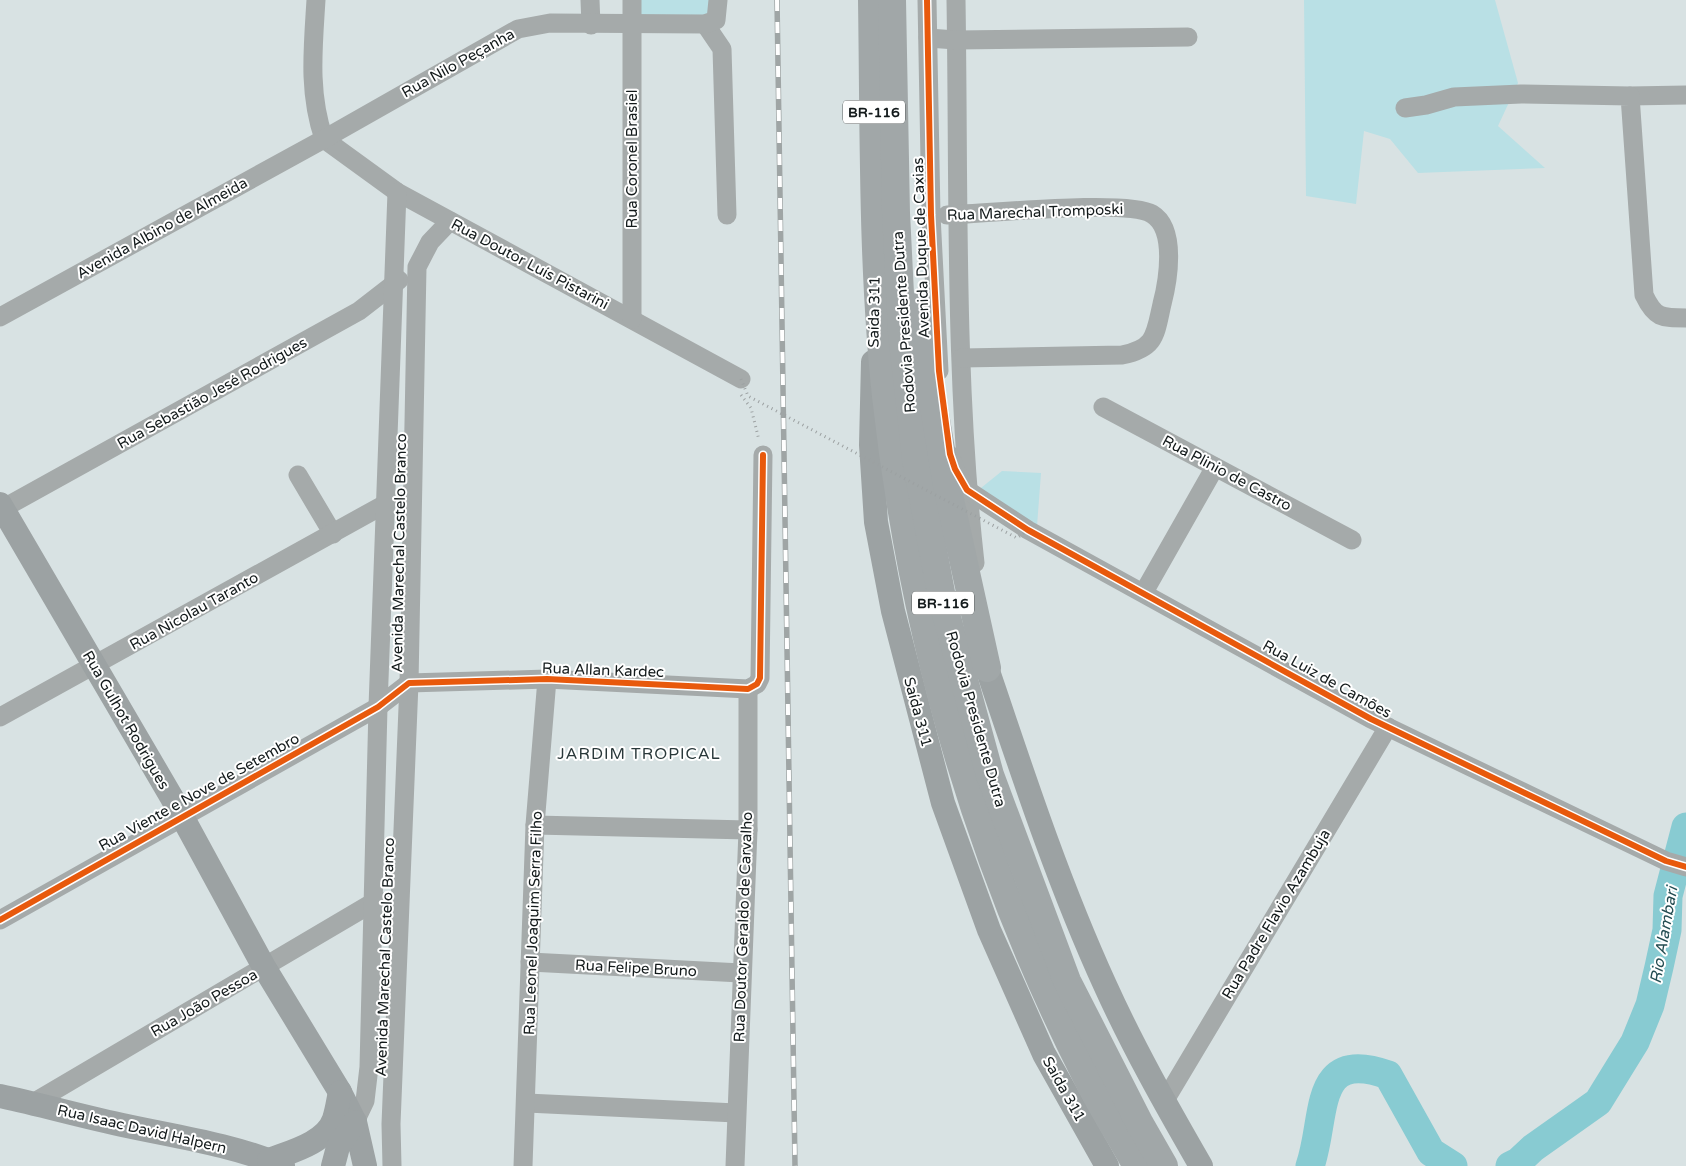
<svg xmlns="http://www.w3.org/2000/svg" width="1686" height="1166" font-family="'Varela Round',sans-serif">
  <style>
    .green { fill: #b9e0e5 }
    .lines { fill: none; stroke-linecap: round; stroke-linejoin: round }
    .river { stroke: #88cbd2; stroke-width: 29 }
    .path { stroke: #9ca1a2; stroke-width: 3; stroke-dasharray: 1 4; stroke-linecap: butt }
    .minor { stroke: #a5aaaa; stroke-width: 19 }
    .major { stroke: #9ca2a3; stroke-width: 24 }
    .highway { stroke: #a1a7a8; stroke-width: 28 }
    .rail-casing { stroke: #9fa5a5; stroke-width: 5.5 }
    .rail { stroke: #fff; stroke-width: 4; stroke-dasharray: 11; stroke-linecap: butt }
    .path-bridge { stroke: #9ca1a2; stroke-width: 3; stroke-dasharray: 1 4; stroke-linecap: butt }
    .cycleway-casing { stroke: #fff; stroke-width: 9 }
    .cycleway { stroke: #e8590c; stroke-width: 6 }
    .labels { text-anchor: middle; stroke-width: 4; stroke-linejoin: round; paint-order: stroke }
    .shield { fill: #fff; stroke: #5a5f5f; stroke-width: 1 }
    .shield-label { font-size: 14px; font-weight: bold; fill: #131a1b }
    .street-label { font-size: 15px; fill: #131a1b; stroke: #fff }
    .neighbourhood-label { font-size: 16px; letter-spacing: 1px; fill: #29383a; stroke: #fff }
    .water-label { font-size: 16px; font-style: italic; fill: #244d52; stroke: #fff }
  </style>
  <rect width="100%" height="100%" fill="#d8e2e3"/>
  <g class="green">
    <path d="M638 0H713V19L637 21Z"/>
    <path d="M1304 0H1495L1518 83 1498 126 1545 168 1418 173 1390 139 1364 131 1356 204 1306 196Z"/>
    <path d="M1002 471 1041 473 1037 526 976 492Z"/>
  </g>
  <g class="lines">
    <g class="river">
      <path d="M1310 1166C1327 1118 1311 1047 1388 1075L1431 1152 1453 1166"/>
      <path d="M1510 1166 1518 1162 1533 1148 1598 1102 1635 1042 1650 1005 1659 967 1667 930 1668 896 1686 827"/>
    </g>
    <path class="path" d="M741 395 751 408 759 440"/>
    <g class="minor">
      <path d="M316 0C313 48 308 93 324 139"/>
      <path d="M590 0 591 25"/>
      <path d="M927 0 931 215 939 371"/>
      <path d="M956 0C959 187 954 376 975 563"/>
      <path d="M705 24 722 49 727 215"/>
      <path d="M928 38 956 40 1188 37"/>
      <path d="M1630 96 1686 95"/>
      <path d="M1405 108 1426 105 1454 97 1521 94 1630 96 1644 295C1655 318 1661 318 1686 318"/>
      <path d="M324 139 397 192 741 379"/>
      <path d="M947 215C984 214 1127 199 1152 214 1177 229 1168 281 1162 304 1155 335 1156 348 1122 355L962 358"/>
      <path d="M0 317 324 139 518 29 550 23 705 24 716 20 718 0"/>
      <path d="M632 319V0"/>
      <path d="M1103 407 1352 540"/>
      <path d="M950 455 955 469 967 490 1028 530 1371 719 1666 861 1686 867"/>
      <path d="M298 475 333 534"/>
      <path d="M0 510 359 311 399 280"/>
      <path d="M1144 592 1215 467"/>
      <path d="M0 717 387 503"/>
      <path d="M535 825 748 830"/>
      <path d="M0 920 378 707 409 683 547 679 748 689 757 684 760 678 763 455"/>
      <path d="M530 962 741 973"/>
      <path d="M1164 1102 1388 727"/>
      <path d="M33 1103 374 902H385"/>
      <path d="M527 1103 736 1113"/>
      <path d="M355 1122 365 1101 369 1067 378 707 397 192"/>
      <path d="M392 1166 391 1124 409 683 417 267 430 242 450 221"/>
      <path d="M523 1166 535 825 547 679"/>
      <path d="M735 1166 748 830V689"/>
    </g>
    <g class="major">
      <path d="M873 362 871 445 876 522 893 611 943 803 989 930 1044 1054 1107 1166"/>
      <path d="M0 504 172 798 264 967 340 1092 355 1122 365 1166"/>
      <path d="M987 668C1023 775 1058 882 1105 985 1133 1047 1167 1107 1201 1166"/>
      <path d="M0 1096C42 1105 84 1117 127 1126 179 1137 234 1145 283 1166"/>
      <path d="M269 1160C290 1152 326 1143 334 1119 337 1110 338 1101 340 1092"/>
      <path d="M333 1166 338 1147 355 1122"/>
    </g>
    <g class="highway">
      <path d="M872 0C874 132 872 264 886 396 912 633 978 863 1086 1076 1101 1106 1120 1136 1137 1166"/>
      <path d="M892 0 896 213 902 334 916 460 943 603 990 775 1067 981 1140 1124 1164 1166"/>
      <path d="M917 307 948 491 987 668"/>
    </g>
    <defs>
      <path id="rail" d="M777 0 795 1166"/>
    </defs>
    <use href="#rail" class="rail-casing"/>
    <use href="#rail" class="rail"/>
    <path class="path-bridge" d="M741 379 748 396 1017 538 1028 530"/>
    <defs>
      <g id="cycleway">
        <path d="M927 0 931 215 939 371 950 454 955 469 967 490 1028 530 1371 719 1666 861 1686 867"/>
        <path d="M0 920 378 707 409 683 547 679 748 689 757 684 760 678 763 455"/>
      </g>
    </defs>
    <use href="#cycleway" class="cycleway-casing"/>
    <use href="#cycleway" class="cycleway"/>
  </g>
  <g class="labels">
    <g class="shield">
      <rect x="843" y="100.5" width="62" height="23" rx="4"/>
      <rect x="912" y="591.5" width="62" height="23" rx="4"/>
    </g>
    <g class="shield-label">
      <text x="874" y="117">BR-116</text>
      <text x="943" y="608">BR-116</text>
    </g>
    <g class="street-label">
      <text transform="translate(458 63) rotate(-29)" y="5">Rua Nilo Peçanha</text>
      <text transform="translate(632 159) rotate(-90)" y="5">Rua Coronel Brasiel</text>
      <text transform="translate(1035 212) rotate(-2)" y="5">Rua Marechal Tromposki</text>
      <text transform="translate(162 228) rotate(-29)" y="5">Avenida Albino de Almeida</text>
      <text transform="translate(921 248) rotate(-92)" y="5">Avenida Duque de Caxias</text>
      <text transform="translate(530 264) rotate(28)" y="5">Rua Doutor Luís Pistarini</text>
      <text transform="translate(874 312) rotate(-89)" y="5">Saída 311</text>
      <text transform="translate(904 322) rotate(-94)" y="5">Rodovia Presidente Dutra</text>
      <text transform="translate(212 393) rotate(-29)" y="5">Rua Sebastião Jesé Rodrigues</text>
      <text transform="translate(1227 473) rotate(28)" y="5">Rua Plinio de Castro</text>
      <text transform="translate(399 553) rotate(-89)" y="5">Avenida Marechal Castelo Branco</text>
      <text transform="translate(194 611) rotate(-29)" y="5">Rua Nicolau Taranto</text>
      <text transform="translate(603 670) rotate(2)" y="5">Rua Allan Kardec</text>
      <text transform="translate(1327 679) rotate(29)" y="5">Rua Luiz de Camões</text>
      <text transform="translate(918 712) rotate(75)" y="5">Saída 311</text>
      <text transform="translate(976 719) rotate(74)" y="5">Rodovia Presidente Dutra</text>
      <text transform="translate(126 720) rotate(60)" y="5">Rua Gulhot Rodrigues</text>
      <text transform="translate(199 792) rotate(-29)" y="5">Rua Viente e Nove de Setembro</text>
      <text transform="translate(1276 914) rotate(-59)" y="5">Rua Padre Flavio Azambuja</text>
      <text transform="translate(533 923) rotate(-88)" y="5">Rua Leonel Joaquim Serra Filho</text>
      <text transform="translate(743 927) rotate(-88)" y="5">Rua Doutor Geraldo de Carvalho</text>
      <text transform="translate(385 957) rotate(-88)" y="5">Avenida Marechal Castelo Branco</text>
      <text transform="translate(636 968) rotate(3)" y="5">Rua Felipe Bruno</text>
      <text transform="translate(204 1003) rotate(-30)" y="5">Rua João Pessoa</text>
      <text transform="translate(1064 1089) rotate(61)" y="5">Saída 311</text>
      <text transform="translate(142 1129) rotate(13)" y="5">Rua Isaac David Halpern</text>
    </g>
    <g class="neighbourhood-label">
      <text x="639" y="759">JARDIM TROPICAL</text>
    </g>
    <g class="water-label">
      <text transform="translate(1663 935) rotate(-80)" y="6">Rio Alambari</text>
    </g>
  </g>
</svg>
